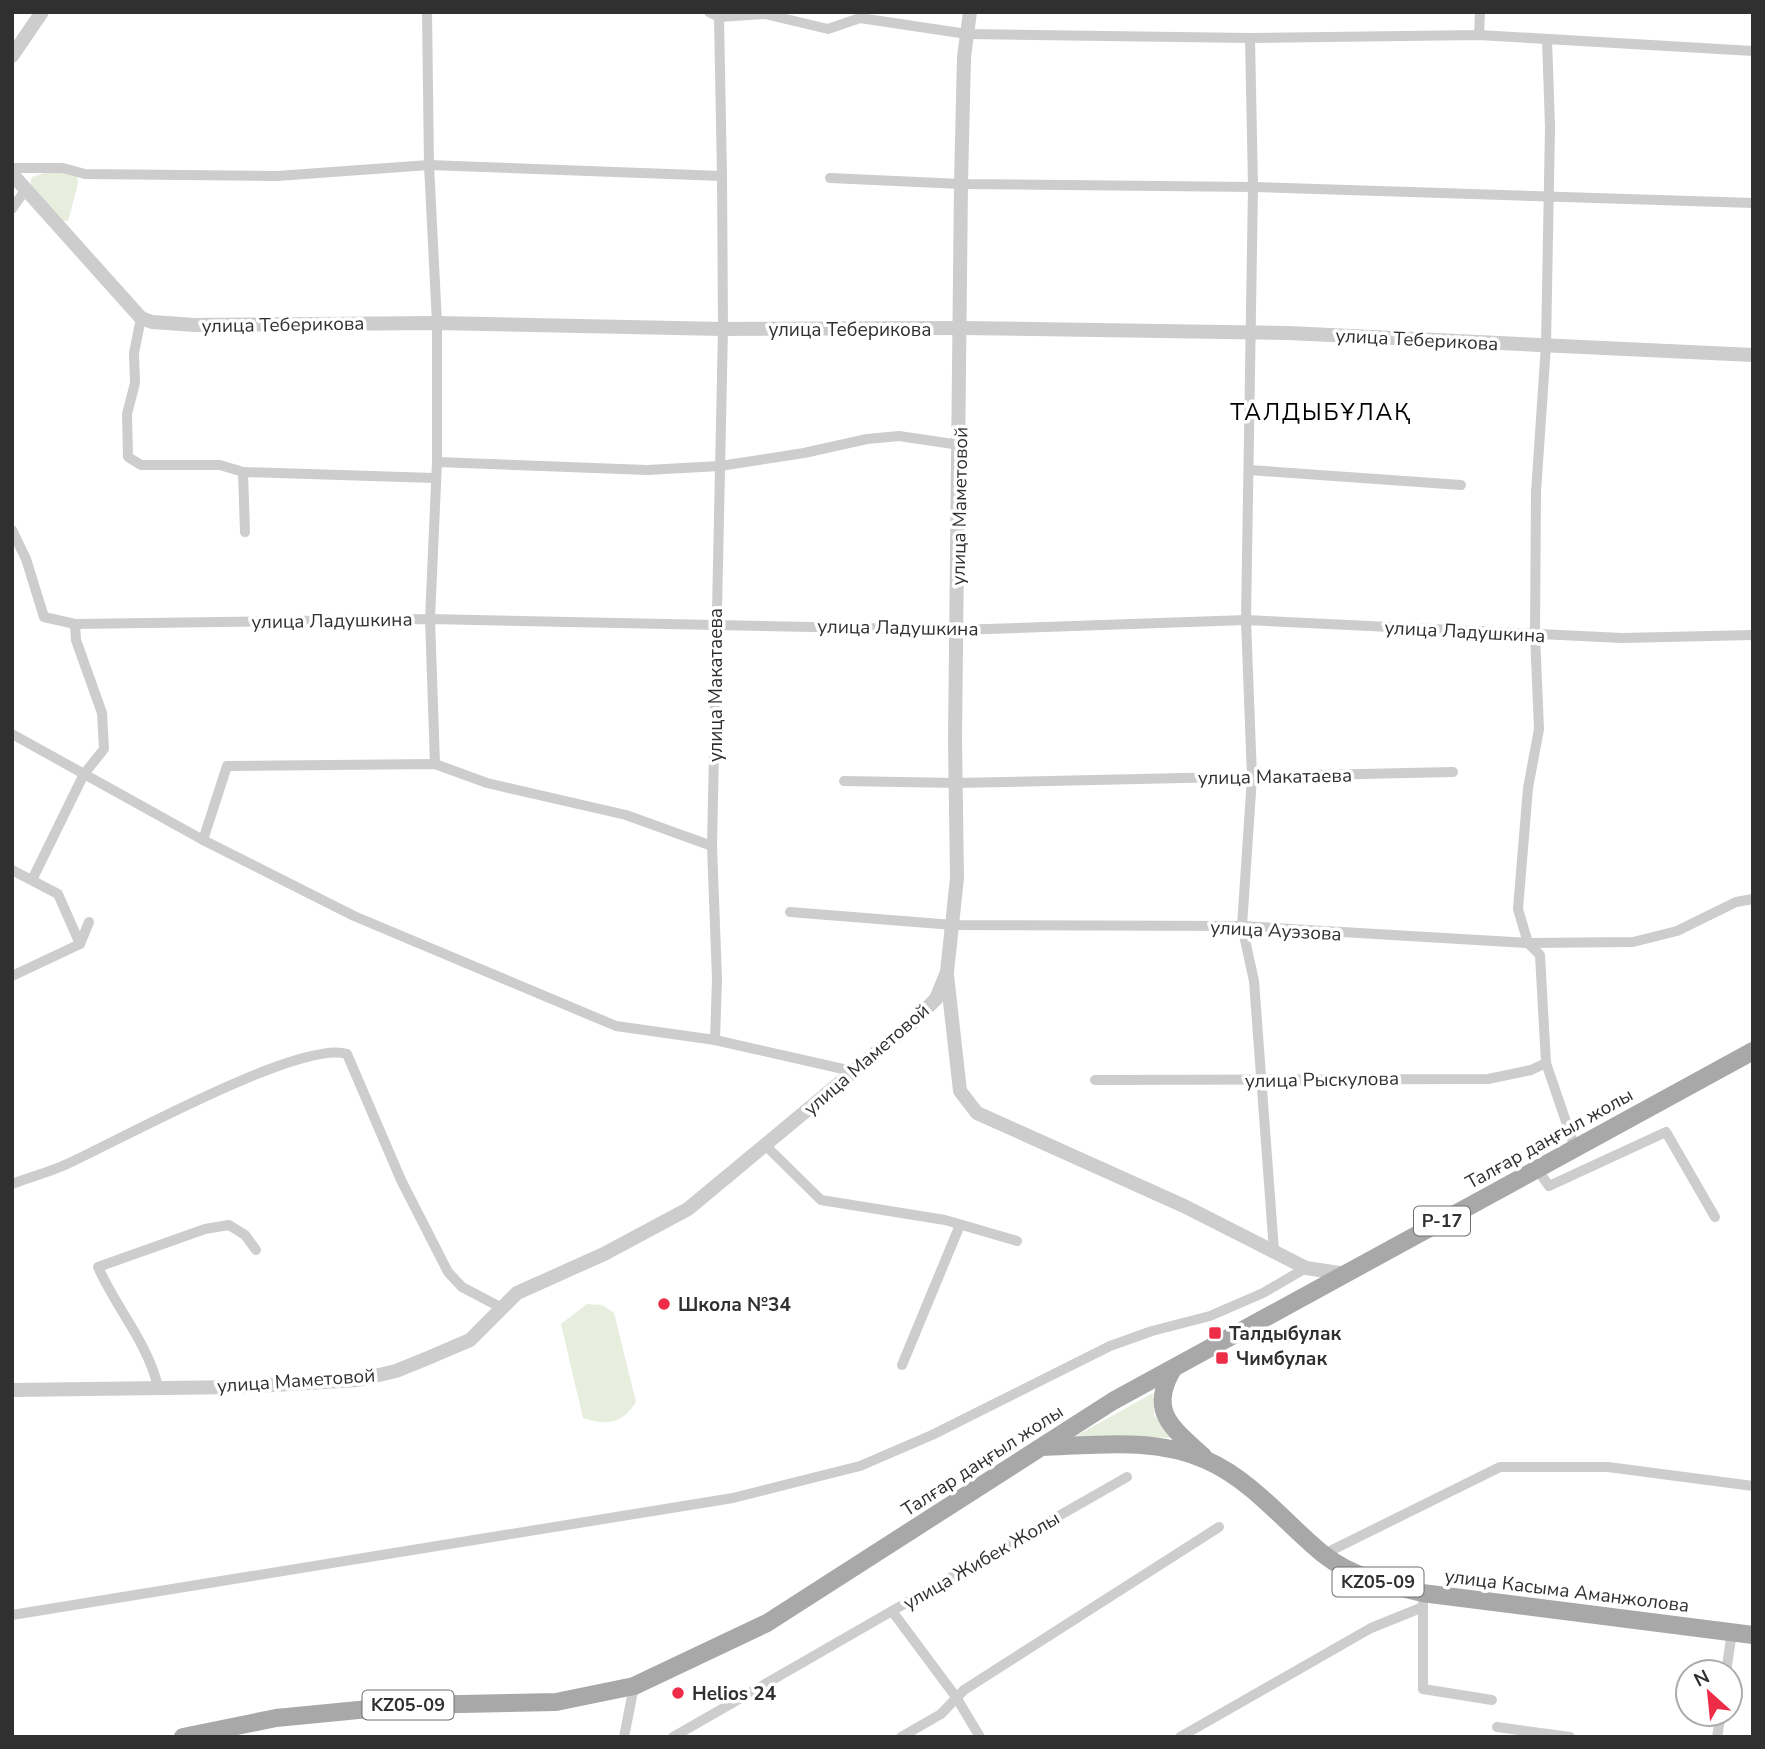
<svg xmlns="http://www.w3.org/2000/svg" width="1765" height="1749" font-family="'Nunito Sans',sans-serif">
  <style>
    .green { fill: #e7eede }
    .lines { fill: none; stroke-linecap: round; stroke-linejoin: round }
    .minor { stroke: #cdcdcd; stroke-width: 10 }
    .tertiary { stroke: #cdcdcd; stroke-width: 14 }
    .primary { stroke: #a8a8a8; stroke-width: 18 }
    .poi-dot { fill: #ed2d48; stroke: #fff; stroke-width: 2.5 }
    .labels { text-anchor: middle; stroke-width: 7; stroke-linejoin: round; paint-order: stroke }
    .shield { fill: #fff; stroke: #6e6e6e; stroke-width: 2 }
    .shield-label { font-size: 18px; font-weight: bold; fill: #303030 }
    .street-label { font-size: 19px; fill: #303030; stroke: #fff }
    .poi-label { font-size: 19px; font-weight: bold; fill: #303030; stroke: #fff; text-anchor: start }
    .quarter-label { font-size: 23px; letter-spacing: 2px; fill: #000; stroke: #fff }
  </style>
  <rect width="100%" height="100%" fill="#fff"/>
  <g class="green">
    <path d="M53 170 77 175 78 184 68 221H63L30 184 32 177Z"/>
    <path d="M587 1304 602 1305 614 1313 636 1402C622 1424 607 1426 583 1418L561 1324Z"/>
    <path d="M1153 1393 1154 1415 1171 1438 1133 1436 1067 1441Z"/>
  </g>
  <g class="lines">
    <g class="minor">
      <path d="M427 12 429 165 437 323V462L430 619 435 764"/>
      <path d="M709 12 719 17 722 176"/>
      <path d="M719 17 765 14 828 29 860 18 967 34 1250 38 1479 35 1753 51"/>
      <path d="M1479 35 1480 12"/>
      <path d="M1250 38 1253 187 1246 620 1252 777 1242 926 1254 981 1274 1251"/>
      <path d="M1547 39 1550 127 1546 345 1536 492 1535 634 1539 729 1528 788 1518 909 1528 943 1540 955 1546 1063 1575 1148"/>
      <path d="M12 168H63L85 174 277 176 429 165 722 176 723 329 712 846 717 979 715 1040"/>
      <path d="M830 178 961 184 1253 187 1753 203"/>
      <path d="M12 209 26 189"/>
      <path d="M141 318 134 353 135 383 127 414 128 457 141 465H220L243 472 434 478"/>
      <path d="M437 462 647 470 720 466 804 453 867 439 899 436 960 445"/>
      <path d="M1249 470 1461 485"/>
      <path d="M243 472 245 532"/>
      <path d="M12 530 26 559 44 617 75 624 430 619 957 630 1246 620 1622 638 1753 635"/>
      <path d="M12 734 203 840 354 916 616 1026 715 1040 852 1071"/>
      <path d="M844 781 956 783 1453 772"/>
      <path d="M203 840 227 766 435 764 487 783 626 815 712 846"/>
      <path d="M12 870 58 894 80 944"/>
      <path d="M32 880 84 774 104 749 102 713 76 640 75 624"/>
      <path d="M790 912 953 925 1242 926 1528 943 1633 942 1677 931 1736 902 1753 899"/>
      <path d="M12 976 80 944 89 922"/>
      <path d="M1095 1080 1488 1079 1531 1070 1546 1063"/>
      <path d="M766 1146 821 1200 945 1220 1017 1241"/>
      <path d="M1537 1169 1549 1186 1666 1132 1715 1217"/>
      <path d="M12 1184C30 1177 50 1172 67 1164 118 1141 301 1039 347 1054L401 1180 448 1272 462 1287 500 1307"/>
      <path d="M902 1365 960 1225"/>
      <path d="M158 1387C148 1343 116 1308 98 1267L205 1229 229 1225 245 1235 256 1250"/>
      <path d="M1324 1554 1500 1467H1608L1753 1486"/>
      <path d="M1423 1603V1689L1492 1700"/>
      <path d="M12 1615 733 1498 860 1466 932 1435 1110 1346 1152 1331 1210 1316 1263 1293 1306 1268"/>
      <path d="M1726 1672 1732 1632"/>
      <path d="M1497 1727 1570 1737"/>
      <path d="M624 1737 634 1686"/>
      <path d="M673 1737 892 1611"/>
      <path d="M901 1737 941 1714 964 1690 1219 1527"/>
      <path d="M980 1737 956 1697 892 1611 1127 1477"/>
      <path d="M1180 1737 1371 1628 1423 1607"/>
      <path d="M1717 1737 1721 1714"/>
    </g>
    <g class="tertiary">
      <path d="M12 56 42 12"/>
      <path d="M12 174 141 318 152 322 195 325 437 323 723 329 961 328 1288 333 1753 355"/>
      <path d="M947 975 960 1091 977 1113 1184 1206 1306 1268 1346 1274"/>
      <path d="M12 1390 240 1387 358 1380 396 1371 428 1358 470 1340 517 1293 604 1254 688 1209 913 1022 936 999 947 972 957 878 955 739 961 184 964 57 970 12"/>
    </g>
    <g class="primary">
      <path d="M1173 1369C1148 1411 1171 1427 1203 1456"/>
      <path d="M1042 1447C1096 1445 1155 1437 1206 1460 1252 1480 1285 1523 1323 1554 1352 1577 1388 1585 1422 1593L1753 1635"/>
      <path d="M183 1737 276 1718 410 1705 556 1702 634 1686 767 1623 1113 1401 1753 1051"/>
    </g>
  </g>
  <g class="poi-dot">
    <circle cx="664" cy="1304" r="7"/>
    <rect x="1208" y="1326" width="14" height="14" rx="3.5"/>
    <rect x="1215" y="1351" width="14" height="14" rx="3.5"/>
    <circle cx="678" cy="1693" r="7"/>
  </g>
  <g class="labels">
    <g class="shield">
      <rect x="1414" y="1206.5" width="56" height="29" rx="5"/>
      <rect x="1332.5" y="1567.5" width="91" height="29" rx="5"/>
      <rect x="362.5" y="1690.5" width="91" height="29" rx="5"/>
    </g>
    <g class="shield-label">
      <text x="1442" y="1227">P-17</text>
      <text x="1378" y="1588">KZ05-09</text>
      <text x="408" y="1711">KZ05-09</text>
    </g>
    <g class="street-label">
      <text transform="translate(283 324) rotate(-1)" y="7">улица Теберикова</text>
      <text x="850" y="336">улица Теберикова</text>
      <text transform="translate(1417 339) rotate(3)" y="7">улица Теберикова</text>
      <text transform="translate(959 506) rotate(-89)" y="7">улица Маметовой</text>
      <text transform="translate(332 620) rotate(-1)" y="7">улица Ладушкина</text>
      <text transform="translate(898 627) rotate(1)" y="7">улица Ладушкина</text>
      <text transform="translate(1465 631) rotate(3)" y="7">улица Ладушкина</text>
      <text transform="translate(715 685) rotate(-90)" y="7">улица Макатаева</text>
      <text transform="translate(1275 776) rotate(-1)" y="7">улица Макатаева</text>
      <text transform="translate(1276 930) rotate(3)" y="7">улица Ауэзова</text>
      <text transform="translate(866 1059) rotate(-41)" y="7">улица Маметовой</text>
      <text transform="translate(1322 1079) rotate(-1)" y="7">улица Рыскулова</text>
      <text transform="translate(1549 1138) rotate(-29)" y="7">Талғар даңғыл жолы</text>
      <text transform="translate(296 1380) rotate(-4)" y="7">улица Маметовой</text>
      <text transform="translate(982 1460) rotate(-33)" y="7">Талғар даңғыл жолы</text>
      <text transform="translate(981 1560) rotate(-30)" y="7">улица Жибек Жолы</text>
      <text transform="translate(1567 1590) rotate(7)" y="7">улица Касыма Аманжолова</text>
    </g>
    <g class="poi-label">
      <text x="678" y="1311">Школа №34</text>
      <text x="1229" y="1340">Талдыбулак</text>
      <text x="1236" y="1365">Чимбулак</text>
      <text x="692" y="1700">Helios 24</text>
    </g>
    <g class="quarter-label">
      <text x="1321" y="420">ТАЛДЫБҰЛАҚ</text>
    </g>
  </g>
  <rect width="1765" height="1749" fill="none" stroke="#303030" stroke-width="28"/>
  <g transform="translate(1709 1693) rotate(333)"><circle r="33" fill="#ffffff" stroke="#acacac" stroke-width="2"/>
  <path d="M0-5L12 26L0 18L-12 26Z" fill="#ed2d48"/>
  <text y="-10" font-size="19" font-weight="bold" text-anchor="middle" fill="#303030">N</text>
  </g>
</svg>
